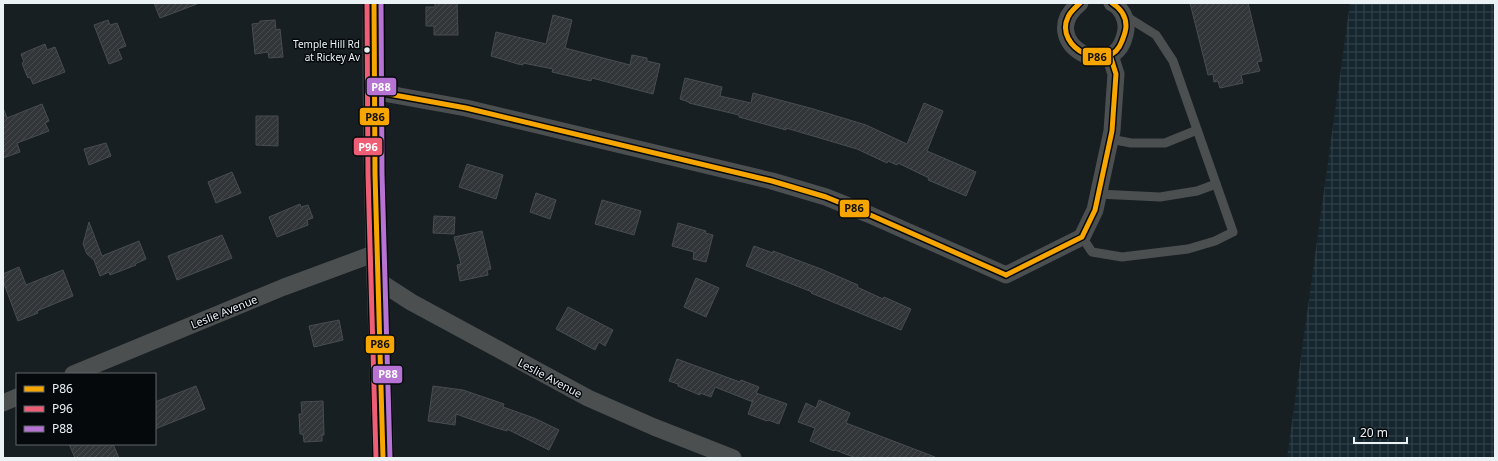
<svg xmlns="http://www.w3.org/2000/svg" width="1498" height="461" font-family="'Noto Sans',sans-serif">
  <style>
    .industrial { fill: url(#industrial-grid) }
    .building { fill: url(#building-hatch); stroke: #484d51 }
    .lines { fill: none; stroke-linecap: round; stroke-linejoin: round }
    .service { stroke: #4c4f50; stroke-width: 9 }
    .minor { stroke: #4c4f50; stroke-width: 17 }
    .secondary { stroke: #575a5b; stroke-width: 22 }
    .bus-1-casing { stroke: #05090c; stroke-width: 8 }
    .bus-2-casing { stroke: #05090c; stroke-width: 8 }
    .bus-3-casing { stroke: #05090c; stroke-width: 8 }
    .bus-1 { stroke: #f7a600; stroke-width: 5 }
    .bus-2 { stroke: #ee5e75; stroke-width: 5 }
    .bus-3 { stroke: #b673d3; stroke-width: 5 }
    .bus-dot { fill: #eaf2f6; stroke: #05090c; stroke-width: 1.5 }
    .labels { text-anchor: middle; stroke-width: 3; stroke-linejoin: round; paint-order: stroke }
    .bus-label { font-size: 10px; fill: #eaf2f6; stroke: #05090c; text-anchor: end }
    .street-label { font-size: 11px; fill: #eaf2f6; stroke: #05090c }
    .line-badge { stroke: #05090c; stroke-width: 1.5 }
    .badge-label { font-size: 11px; text-anchor: middle; font-weight: bold; fill: #fff }
    .pale-badge-label { font-size: 11px; text-anchor: middle; font-weight: bold; fill: #111 }
  </style>
  <defs>
    <pattern id="industrial-grid" width="8" height="8" patternUnits="userSpaceOnUse"><rect width="8" height="8" fill="#15262e"/><path d="M0 4h8M4 0v8" fill="none" stroke="#37464d"/></pattern>
    <pattern id="building-hatch" width="6" height="6" patternUnits="userSpaceOnUse"><rect width="6" height="6" fill="#323639"/><path d="M-1 1l2-2M0 6l6-6M5 7l2-2" fill="none" stroke="#464a4c"/></pattern>
  </defs>
  <rect width="100%" height="100%" fill="#181f22"/>
  <path class="industrial" d="M1350 3H1495V458H1287Z"/>
  <g class="building">
    <path d="M154 3H197V4L160 18Z"/>
    <path d="M435 3H457L458 35H434V26H426V7H435Z"/>
    <path d="M1190 3H1248L1262 61 1257 62 1260 71 1241 75 1243 83 1220 88 1218 81 1214 82 1213 74 1208 75Z"/>
    <path d="M553 15 572 20 565 48 630 65 632 55 647 58V61L660 64 653 94 592 78 591 81 552 72 553 69 523 63V65L518 64 491 56 496 32 546 44Z"/>
    <path d="M108 20 110 25 117 23 126 46 118 49 122 59 109 64 94 25Z"/>
    <path d="M275 20 276 30 280 29 283 57 269 58 268 52 255 54 252 24 260 23V21Z"/>
    <path d="M45 44 47 50 55 47 65 72 33 84 30 77 28 78 25 71 22 63 24 62 21 54Z"/>
    <path d="M685 78 722 87 720 96 751 103 753 93 810 108 866 125 907 144 924 103 943 111 927 151 976 172 966 196 928 180 929 178 898 163 897 165 888 161 887 163 857 149 786 128V130L739 117V115L689 103V102L680 99Z"/>
    <path d="M42 104 49 121 45 123 49 131 17 143 20 152 3 158V110H4L7 118Z"/>
    <path d="M256 116H278V146L256 145Z"/>
    <path d="M106 143 111 156 89 165 84 149Z"/>
    <path d="M467 164 503 175 496 199 459 187Z"/>
    <path d="M232 172 241 193 216 203 208 182Z"/>
    <path d="M536 193 556 200 550 219 530 212Z"/>
    <path d="M602 200 641 211 634 235 595 224Z"/>
    <path d="M300 204 301 207 308 205 313 218 307 220 308 225 277 237 269 217Z"/>
    <path d="M434 216 455 217 454 234 433 233Z"/>
    <path d="M89 222 102 256 139 241 146 259 135 264 136 265 110 275 109 272 100 276 94 260 87 254 83 244Z"/>
    <path d="M678 223 706 231 705 233 713 235 706 262 693 259 694 252 672 246Z"/>
    <path d="M482 231 491 269 487 270 488 275 460 281 457 265 461 264 454 237Z"/>
    <path d="M222 235 232 258 177 280 168 256Z"/>
    <path d="M754 246 773 253V251L821 269 858 285 857 287 883 299 884 297 911 309 901 330 811 293 812 292 746 266Z"/>
    <path d="M19 267 26 285 63 270 73 296 37 311 38 313 18 321 3 281V274Z"/>
    <path d="M696 278 719 288 706 317 684 307Z"/>
    <path d="M568 307 613 330 605 346 599 342 595 350 556 329Z"/>
    <path d="M339 320 343 340 314 347 309 326Z"/>
    <path d="M677 359 740 382 741 380 759 387 756 393 787 404 779 424 768 420 767 421 748 414 753 400V402L715 387 711 397 700 393V395L678 386V384L669 381Z"/>
    <path d="M196 386 205 409 155 429V402Z"/>
    <path d="M433 386 463 390 504 404 503 407 534 418 559 430 549 450 507 429V431L493 427 456 414 455 425 428 421Z"/>
    <path d="M819 400 850 413 846 423 935 457V458H856L835 450 834 451 810 441 815 428 798 422 806 403 816 408Z"/>
    <path d="M323 401 324 435H322V441L304 442 303 434H300L299 414H302L301 402Z"/>
    <path d="M69 444H113L119 458H75Z"/>
  </g>
  <g class="lines">
    <g class="service">
      <path d="M1110 139 1131 143H1165L1197 130"/>
      <path d="M1098 194 1160 197 1197 191 1216 184"/>
      <path d="M1082 237 1092 252 1122 257 1188 249 1215 241 1233 232 1173 61 1156 35 1124 15"/>
    </g>
    <g class="minor">
      <path d="M1080 3C1032 41 1118 90 1126 29 1127 19 1121 7 1112 3"/>
      <path d="M372 91 466 108 772 181 826 197 868 214 1006 275 1082 237 1095 210 1112 131 1116 74 1110 55"/>
      <path d="M377 280 411 302 588 398 654 427 733 458"/>
      <path d="M73 374 284 287 376 253"/>
      <path d="M3 403 17 397"/>
    </g>
    <path class="secondary" d="M374 3C372 155 379 306 383 458"/>
    <defs>
      <g id="bus-1">
        <path d="M374 3 375 174 383 458"/>
        <path d="M1080 3C1076 7 1070 12 1068 17 1053 48 1110 76 1122 41 1124 36 1126 31 1126 26 1126 16 1120 8 1112 3"/>
        <path d="M372 91 466 108 772 181 826 197 868 214 1006 275"/>
        <path d="M1006 275 1082 237 1095 210 1112 131 1116 74 1110 55"/>
      </g>
      <path id="bus-2" d="M367 3 368 174 376 458"/>
      <path id="bus-3" d="M381 3 382 174 390 458"/>
    </defs>
    <use href="#bus-1" class="bus-1-casing"/>
    <use href="#bus-2" class="bus-2-casing"/>
    <use href="#bus-3" class="bus-3-casing"/>
    <use href="#bus-1" class="bus-1"/>
    <use href="#bus-2" class="bus-2"/>
    <use href="#bus-3" class="bus-3"/>
  </g>
  <circle class="bus-dot" cx="367" cy="50" r="3.5"/>
  <g class="labels">
    <g class="bus-label">
      <text x="360" y="48">Temple Hill Rd<tspan x="360" dy="13">at Rickey Av</tspan></text>
    </g>
    <g class="street-label">
      <text transform="translate(224 312) rotate(-22)" y="4">Leslie Avenue</text>
      <text transform="translate(550 378) rotate(28)" y="4">Leslie Avenue</text>
    </g>
  </g>
  <g class="line-badge">
    <rect x="1082" y="47" width="30" height="19" rx="4" fill="#f7a600"/>
    <rect x="366" y="77" width="31" height="19" rx="4" fill="#b673d3"/>
    <rect x="359" y="107" width="31" height="19" rx="4" fill="#f7a600"/>
    <rect x="353" y="137" width="30" height="19" rx="4" fill="#ee5e75"/>
    <rect x="839" y="199" width="31" height="19" rx="4" fill="#f7a600"/>
    <rect x="365" y="335" width="30" height="19" rx="4" fill="#f7a600"/>
    <rect x="372" y="365" width="31" height="19" rx="4" fill="#b673d3"/>
  </g>
  <g class="badge-label">
    <text x="381" y="91">P88</text>
    <text x="368" y="151">P96</text>
    <text x="388" y="378">P88</text>
  </g>
  <g class="pale-badge-label">
    <text x="1097" y="61">P86</text>
    <text x="375" y="121">P86</text>
    <text x="854" y="212">P86</text>
    <text x="380" y="348">P86</text>
  </g>
  <rect width="1498" height="461" fill="none" stroke="#eaf2f6" stroke-width="8"/>
  <rect x="16" y="373" width="140" height="72" fill="#05090c" stroke="#61666a"/>
  <rect x="24" y="386" width="20" height="6" fill="#f7a600" stroke="#61666a"/>
  <text x="52" y="393" font-size="12" fill="#eaf2f6">P86</text>
  <rect x="24" y="406" width="20" height="6" fill="#ee5e75" stroke="#61666a"/>
  <text x="52" y="413" font-size="12" fill="#eaf2f6">P96</text>
  <rect x="24" y="426" width="20" height="6" fill="#b673d3" stroke="#61666a"/>
  <text x="52" y="433" font-size="12" fill="#eaf2f6">P88</text>
  <path d="M1354 437v6h53v-6" fill="none" stroke="#eaf2f6" stroke-width="2"/>
  <text x="1360" y="437" font-size="12" fill="#eaf2f6" stroke="#05090c" stroke-width="3" paint-order="stroke">20 m</text>
</svg>
